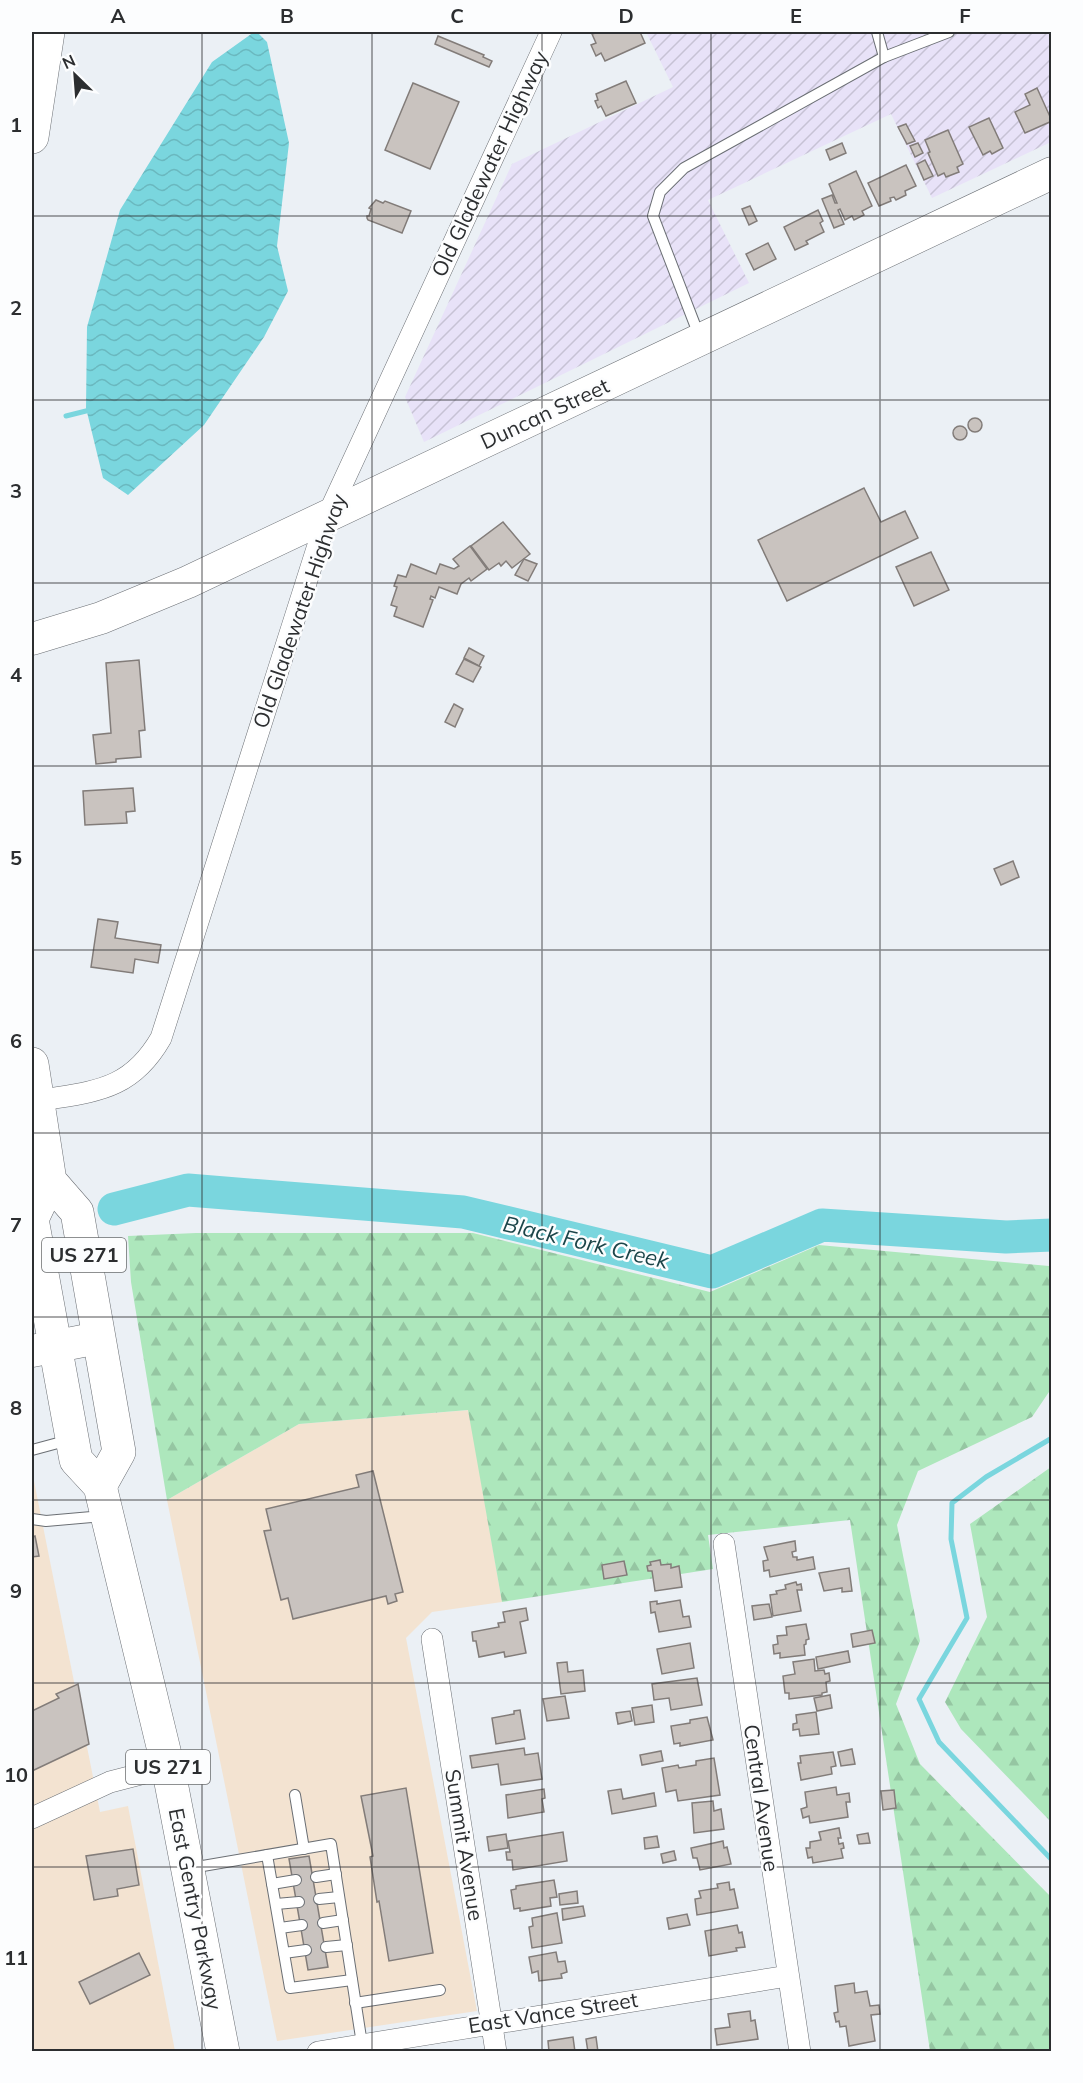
<svg xmlns="http://www.w3.org/2000/svg" width="1083" height="2083" font-family="Mulish,sans-serif">
  <style>
    .commercial { fill: #f3e3d1 }
    .industrial { fill: url(#industrial-furrows) }
    .forest { fill: url(#forest-firs) }
    .water { fill: url(#water-waves) }
    .lines { fill: none; stroke-linecap: round; stroke-linejoin: round }
    .stream { stroke: #7ad6de; stroke-width: 5 }
    .river { stroke: #7ad6de; stroke-width: 33 }
    .building { fill: #c9c3bf; stroke: #827c79; stroke-width: 1.5 }
    .lane-casing { stroke: #6b6f74; stroke-width: 12 }
    .street-casing { stroke: #6b6f74; stroke-width: 22 }
    .secondary-casing { stroke: #6b6f74; stroke-width: 33 }
    .primary-casing { stroke: #6b6f74; stroke-width: 34 }
    .lane { stroke: #fff; stroke-width: 10 }
    .street { stroke: #fff; stroke-width: 21 }
    .secondary { stroke: #fff; stroke-width: 32 }
    .primary { stroke: #fff; stroke-width: 33 }
    .grid { fill: none; stroke: #2c2e30; stroke-width: 1.5; stroke-opacity: 0.55 }
    .labels { text-anchor: middle; stroke-width: 5; stroke-linejoin: round; paint-order: stroke }
    .shield { fill: #fcfdfe; stroke: #6a6c6e; stroke-width: 1.5 }
    .shield-label { font-size: 20px; font-weight: bold; fill: #2c2e30 }
    .street-label { font-size: 21px; fill: #2c2e30; stroke: #fcfdfe }
    .water-label { font-size: 22px; font-style: italic; fill: #1b4549; stroke: #fcfdfe }
    .neatline { fill: none; stroke: #2c2e30; stroke-width: 2 }
    .grid-label { font-size: 20px; text-anchor: middle; font-weight: bold; fill: #2c2e30 }
  </style>
  <defs>
    <pattern id="industrial-furrows" width="10" height="10" patternUnits="userSpaceOnUse" patternTransform="scale(1.5)"><rect width="10" height="10" fill="#e8e2f8"/><path d="M-1 1l2-2M0 10L10 0M9 11l2-2" fill="none" stroke="#c7c2d5"/></pattern>
    <pattern id="forest-firs" width="22" height="20" patternUnits="userSpaceOnUse" patternTransform="scale(1.5)"><rect width="22" height="20" fill="#ade7bc"/><path d="M5 1l3.5 6h-7zM16 11l3.5 6h-7z" fill="#95c6a2"/></pattern>
    <pattern id="water-waves" width="16" height="10" patternUnits="userSpaceOnUse" patternTransform="scale(1.5)"><rect width="16" height="10" fill="#7ad6de"/><path d="M0 5q4-4 8 0t8 0" fill="none" stroke="#6ab8bf"/></pattern>
  </defs>
  <rect width="100%" height="100%" fill="#ebf0f5"/>
  <g class="commercial">
    <path d="M469 1410 502 1602 432 1612 406 1638 477 2011 277 2041 167 1500 299 1424Z"/>
    <path d="M32 1471 100 1812 128 1806 175 2051H32Z"/>
  </g>
  <path class="industrial" d="M646 32H1051V142L932 198 891 114 708 200 749 283 424 442 405 397 512 164 673 87Z"/>
  <g class="forest">
    <path d="M196 1233H473L710 1292 819 1245 1049 1266 1052 1270 1051 1389 1032 1417 918 1471 897 1525 920 1641 896 1704 920 1764 1051 1897V2051H930L850 1520 708 1535 713 1569 502 1602 468 1410 299 1424 167 1500 131 1282 128 1236Z"/>
    <path d="M1051 1467V1822L961 1729 945 1702 987 1617 970 1524Z"/>
  </g>
  <path class="water" d="M254 32H257L267 42 289 143 277 246 288 291 264 337 204 425 128 495 103 478 86 408 87 327 120 210 212 62Z"/>
  <g class="lines">
    <g class="stream">
      <path d="M66 416 94 409"/>
      <path d="M1052 1438 986 1477 952 1503 951 1539 967 1618 919 1699 939 1742 1052 1860"/>
    </g>
    <path class="river" d="M114 1209 188 1190 463 1212 712 1272 822 1225 1006 1237 1052 1235"/>
  </g>
  <g class="building">
    <path d="M599 32H640L645 43 605 61 601 53 596 56 591 45 596 43 592 34Z"/>
    <path d="M438 36 484 55 483 57 492 61 489 67 435 44Z"/>
    <path d="M626 81 636 103 606 116 601 106 598 108 595 101 598 100 596 94Z"/>
    <path d="M413 83 459 102 430 169 385 150Z"/>
    <path d="M1037 88 1052 121 1025 133 1015 112 1030 105 1025 94Z"/>
    <path d="M989 118 1003 148 992 154 990 151 983 155 969 127Z"/>
    <path d="M906 124 915 141 907 144 898 127Z"/>
    <path d="M948 130 963 164 957 167 959 172 946 177 944 173 938 176 928 153 930 152 925 140Z"/>
    <path d="M842 143 846 153 830 160 826 150Z"/>
    <path d="M918 143 923 153 915 157 910 146Z"/>
    <path d="M925 160 933 176 924 180 917 164Z"/>
    <path d="M906 165 916 186 905 191 906 195 896 200 894 197 890 198 891 201 879 206 868 183Z"/>
    <path d="M856 171 872 206 862 211 864 215 854 220 852 216 845 220 840 209 838 210 844 224 834 228 822 199 832 195 835 203H837L829 184Z"/>
    <path d="M376 200 383 203 385 201 411 211 402 233 368 220 367 218V216H369L371 209 369 208Z"/>
    <path d="M750 206 757 221 749 225 742 209Z"/>
    <path d="M818 210 823 221 820 223 824 232 806 241 808 244 795 250 784 227Z"/>
    <path d="M768 243 776 259 754 270 746 254Z"/>
    <circle cx="975" cy="425" r="7"/>
    <circle cx="960" cy="433" r="7"/>
    <path d="M864 488 881 522 905 511 918 538 787 601 758 540Z"/>
    <path d="M503 522 530 554 512 568 506 561 501 566 499 563 489 570 471 546Z"/>
    <path d="M470 546 487 569 471 581 469 578 461 584 457 594 439 587 435 598 431 596 430 599 433 600 423 627 394 616 397 607 391 605 397 587 394 586 398 575 406 577 411 564 436 574 440 564 454 569 459 566 453 559Z"/>
    <path d="M931 552 949 590 914 606 896 567Z"/>
    <path d="M524 559 537 564 528 581 515 575Z"/>
    <path d="M469 648 484 656 479 666 464 658Z"/>
    <path d="M464 659 481 667 473 682 456 674Z"/>
    <path d="M139 660 145 730 139 731 141 757 116 759V762L96 764 93 735 111 733 106 663Z"/>
    <path d="M454 704 463 709 455 727 445 722Z"/>
    <path d="M133 788 135 811 126 812 127 823 85 825 83 791Z"/>
    <path d="M1013 861 1019 877 1001 885 994 869Z"/>
    <path d="M98 919 118 922 115 938 161 945 158 963 135 959 133 973 91 967Z"/>
    <path d="M373 1471 403 1592 395 1594 397 1601 388 1604 386 1596 293 1619 288 1598 281 1600 264 1531 271 1530 266 1509 359 1487 356 1475Z"/>
    <path d="M35 1536 39 1556 32 1557V1537Z"/>
    <path d="M795 1541 796 1551 792 1552 793 1557H797V1560L813 1557 815 1569 770 1577 769 1570 764 1571 763 1561 768 1560 764 1547Z"/>
    <path d="M660 1560 661 1565 671 1564V1568L679 1566 682 1587 655 1591 652 1571H648L647 1566 651 1565 650 1562Z"/>
    <path d="M624 1561 627 1575 604 1579 602 1565Z"/>
    <path d="M849 1568 852 1591 842 1592V1588L824 1591 819 1573Z"/>
    <path d="M796 1582 797 1585 801 1584 802 1590H797L801 1611 773 1616 770 1595 777 1594 776 1591 786 1589 785 1585Z"/>
    <path d="M680 1600 683 1617 689 1616 691 1627 659 1632 655 1612 651 1613 650 1602 657 1601V1604Z"/>
    <path d="M769 1604 772 1617 754 1620 752 1606Z"/>
    <path d="M526 1608 528 1620 520 1622 526 1653 505 1657 504 1652 479 1657 476 1641H473L472 1632 499 1627 498 1623 505 1622 503 1612Z"/>
    <path d="M806 1624 809 1639 806 1640V1644L804 1645 805 1655 780 1658V1653L774 1654 773 1645 778 1644 777 1636 787 1635 786 1627Z"/>
    <path d="M872 1630 875 1643 853 1647 851 1634Z"/>
    <path d="M690 1643 694 1668 662 1674 657 1649Z"/>
    <path d="M848 1651 850 1662 818 1669 816 1657Z"/>
    <path d="M814 1659 815 1671 824 1670 825 1674 829 1673 830 1681 826 1682 827 1692 822 1693V1695L789 1699V1693H785L783 1676 795 1674 793 1662Z"/>
    <path d="M567 1662 568 1672 583 1670 585 1691 561 1694 557 1663Z"/>
    <path d="M697 1678 702 1705 671 1710 669 1698 654 1700 652 1684Z"/>
    <path d="M78 1684 89 1744 32 1771V1711L59 1698 56 1694Z"/>
    <path d="M830 1695 832 1708 817 1711 814 1698Z"/>
    <path d="M565 1696 569 1718 547 1721 543 1699Z"/>
    <path d="M652 1705 654 1722 635 1725 632 1708Z"/>
    <path d="M520 1710 525 1739 496 1744 492 1718 514 1714V1711Z"/>
    <path d="M630 1711 632 1721 618 1724 616 1713Z"/>
    <path d="M816 1712 819 1734 800 1736 799 1729 793 1730V1724L797 1723 796 1715Z"/>
    <path d="M707 1717 713 1740 680 1746V1743L674 1744 671 1726 690 1723V1720Z"/>
    <path d="M524 1748 525 1755 538 1753 542 1779 501 1785 498 1764 472 1768 470 1756Z"/>
    <path d="M852 1749 855 1764 841 1766 838 1752Z"/>
    <path d="M661 1751 663 1761 642 1765 640 1755Z"/>
    <path d="M833 1752 836 1766 831 1767 832 1774 801 1780 798 1763H801L800 1756Z"/>
    <path d="M714 1758 720 1795 678 1801 676 1790 666 1792 662 1768 678 1765 679 1768 696 1765V1761Z"/>
    <path d="M836 1787 837 1795 849 1793 850 1802H846L848 1817 810 1823 809 1816 803 1818 801 1809 807 1807 805 1792Z"/>
    <path d="M406 1788 433 1953 389 1961 379 1901 377 1902 370 1857 373 1856 361 1796Z"/>
    <path d="M544 1789 545 1798 542 1799 544 1812 508 1818 506 1795Z"/>
    <path d="M621 1789 623 1799 654 1793 656 1806 612 1814 608 1791Z"/>
    <path d="M894 1790 896 1808 883 1810 881 1791Z"/>
    <path d="M713 1801 714 1811 721 1809 724 1829 694 1833 692 1803Z"/>
    <path d="M839 1828 841 1838H838L839 1844 843 1843 844 1848 841 1849 843 1858 813 1863 812 1857 808 1858 806 1848H810V1842L821 1840 819 1832Z"/>
    <path d="M563 1832 567 1861 513 1870 512 1860H507L506 1852H510L508 1841Z"/>
    <path d="M868 1833 870 1843 859 1844 857 1835Z"/>
    <path d="M506 1834 508 1848 489 1851 487 1837Z"/>
    <path d="M657 1836 659 1847 645 1849 644 1838Z"/>
    <path d="M723 1841 724 1848 727 1847 731 1864 700 1870 697 1858H693L691 1848Z"/>
    <path d="M133 1849 139 1885 117 1889 118 1896 94 1900 86 1856Z"/>
    <path d="M674 1851 676 1860 663 1863 661 1854Z"/>
    <path d="M309 1856 328 1967 308 1970 289 1859Z"/>
    <path d="M554 1880 557 1897 550 1898 551 1906 520 1911V1908L514 1909 511 1890 516 1889V1886Z"/>
    <path d="M729 1882 730 1890 734 1889 738 1908 697 1915 695 1899 701 1898 699 1891 718 1888 717 1884Z"/>
    <path d="M577 1891 578 1903 560 1905 559 1894Z"/>
    <path d="M583 1906 585 1916 563 1920 562 1909Z"/>
    <path d="M557 1913 562 1943 532 1948 529 1927 533 1926 532 1918Z"/>
    <path d="M687 1914 690 1925 669 1929 667 1918Z"/>
    <path d="M737 1925 739 1933 742 1932 745 1947 736 1948 737 1951 709 1956 705 1931Z"/>
    <path d="M556 1952 558 1962 565 1961 567 1972 561 1974 562 1978 539 1981 538 1971 532 1973 529 1957Z"/>
    <path d="M139 1953 150 1975 90 2004 79 1982Z"/>
    <path d="M854 1983 855 1993 867 1991 870 2006 879 2005 880 2014 871 2015 875 2041 849 2046 846 2026 840 2027 839 2021 836 2022 834 2013 838 2012 835 1986Z"/>
    <path d="M750 2011 751 2021 755 2020 758 2039 717 2045 715 2029 730 2027 728 2014Z"/>
    <path d="M573 2037 575 2052H549L548 2041Z"/>
    <path d="M596 2037 598 2052H588L586 2039Z"/>
  </g>
  <g class="lines">
    <defs>
      <g id="lane">
        <path d="M877 32 884 57"/>
        <path d="M700 338 653 216 660 192 684 168 884 57 949 32"/>
        <path d="M32 1450 69 1440"/>
        <path d="M32 1519 46 1521 103 1516"/>
        <path d="M295 1795 304 1849"/>
        <path d="M267 1855 290 1988 352 1980"/>
        <path d="M191 1868 331 1844 362 2044"/>
        <path d="M316 1877 336 1874"/>
        <path d="M272 1884 296 1880"/>
        <path d="M319 1899 339 1897"/>
        <path d="M276 1904 299 1902"/>
        <path d="M323 1923 343 1920"/>
        <path d="M280 1928 302 1925"/>
        <path d="M326 1947 347 1945"/>
        <path d="M284 1953 306 1950"/>
        <path d="M355 2003 440 1990"/>
      </g>
      <g id="street">
        <path d="M37 1101C93 1091 130 1092 161 1038L327 517 551 32"/>
        <path d="M724 1544 800 2052"/>
        <path d="M432 1639 496 2052"/>
        <path d="M32 1818 110 1782 168 1767"/>
        <path d="M318 2052 788 1976"/>
      </g>
      <g id="secondary">
        <path d="M32 639 101 618 188 582 1052 173"/>
        <path d="M32 1351 98 1338"/>
      </g>
      <g id="primary">
        <path d="M32 137 48 32"/>
        <path d="M32 1064 50 1181 77 1212 119 1452 100 1486"/>
        <path d="M50 1181 32 1219 76 1460 100 1486 168 1767 223 2052"/>
      </g>
    </defs>
    <use href="#lane" class="lane-casing"/>
    <use href="#street" class="street-casing"/>
    <use href="#secondary" class="secondary-casing"/>
    <use href="#primary" class="primary-casing"/>
    <use href="#lane" class="lane"/>
    <use href="#street" class="street"/>
    <use href="#secondary" class="secondary"/>
    <use href="#primary" class="primary"/>
  </g>
  <path class="grid" d="M202 32V2052M372 32V2052M542 32V2052M711 32V2052M880 32V2052M32 216H1052M32 400H1052M32 583H1052M32 766H1052M32 950H1052M32 1133H1052M32 1317H1052M32 1500H1052M32 1683H1052M32 1867H1052"/>
  <g class="labels">
    <g class="shield">
      <rect x="42" y="1238" width="84" height="34" rx="4.5"/>
      <rect x="126" y="1750" width="84" height="34" rx="4.5"/>
    </g>
    <g class="shield-label">
      <text x="84" y="1262">US 271</text>
      <text x="168" y="1774">US 271</text>
    </g>
    <g class="street-label">
      <text transform="translate(490 164) rotate(-65)" y="7">Old Gladewater Highway</text>
      <text transform="translate(545 414) rotate(-25)" y="7">Duncan Street</text>
      <text transform="translate(300 611) rotate(-71)" y="7">Old Gladewater Highway</text>
      <text transform="translate(761 1798) rotate(82)" y="7">Central Avenue</text>
      <text transform="translate(464 1845) rotate(81)" y="7">Summit Avenue</text>
      <text transform="translate(195 1909) rotate(79)" y="7">East Gentry Parkway</text>
      <text transform="translate(553 2013) rotate(-9)" y="7">East Vance Street</text>
    </g>
    <g class="water-label">
      <text transform="translate(586 1242) rotate(13)" y="8">Black Fork Creek</text>
    </g>
  </g>
  <rect width="1083" height="2083" fill="none" stroke="#fcfdfe" stroke-width="66"/>
  <g transform="translate(75 75) rotate(335)" stroke="#fcfdfe" stroke-width="4.5" paint-order="stroke">
  <path d="M0-4.5L10 22L0 15L-10 22Z" fill="#2c2e30"/>
  <text y="-9" font-size="16" font-weight="bold" text-anchor="middle" fill="#2c2e30">N</text>
  </g>
  <rect x="33" y="33" width="1017" height="2017" class="neatline"/>
  <g class="grid-label">
    <text x="118" y="23">A</text>
    <text x="287" y="23">B</text>
    <text x="457" y="23">C</text>
    <text x="626" y="23">D</text>
    <text x="796" y="23">E</text>
    <text x="965" y="23">F</text>
    <text x="16" y="132">1</text>
    <text x="16" y="315">2</text>
    <text x="16" y="498">3</text>
    <text x="16" y="682">4</text>
    <text x="16" y="865">5</text>
    <text x="16" y="1048">6</text>
    <text x="16" y="1232">7</text>
    <text x="16" y="1415">8</text>
    <text x="16" y="1598">9</text>
    <text x="16" y="1782">10</text>
    <text x="16" y="1965">11</text>
  </g>
</svg>
